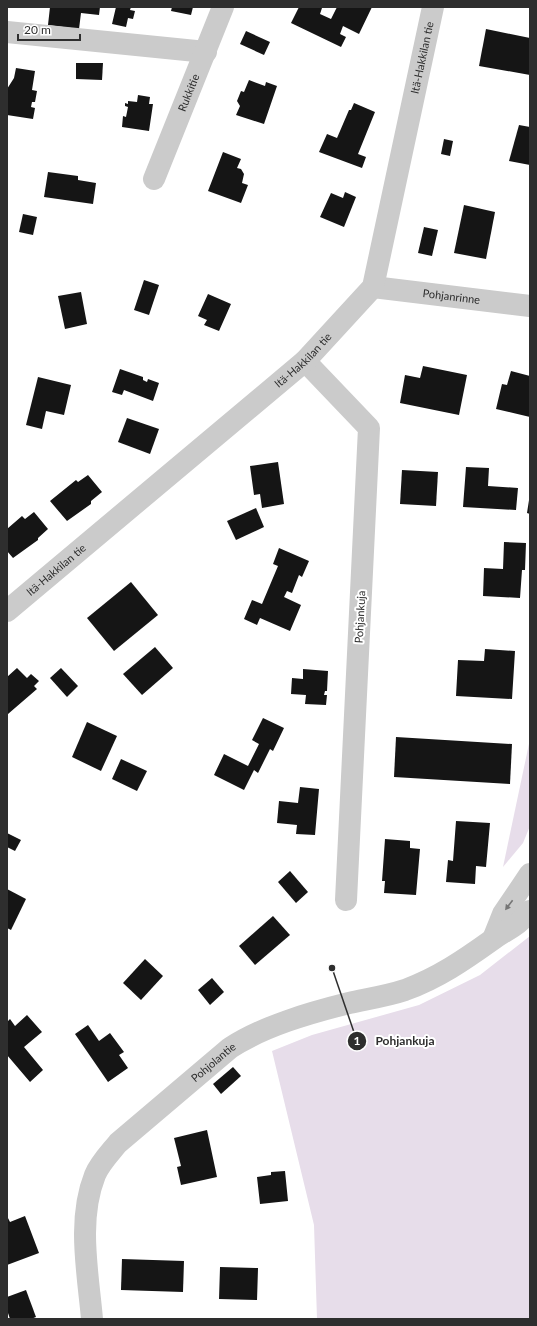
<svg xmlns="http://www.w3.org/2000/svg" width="537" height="1326" font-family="Lato,sans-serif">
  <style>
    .green { fill: #e7ddea }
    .building { fill: #151515 }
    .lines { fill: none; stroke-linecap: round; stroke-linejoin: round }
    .minor { stroke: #cbcbcb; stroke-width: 22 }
    .oneway { fill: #757575 }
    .labels { text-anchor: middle; stroke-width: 4; stroke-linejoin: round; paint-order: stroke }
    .street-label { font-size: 11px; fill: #2e2e2e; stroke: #fff }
    .leader { fill: none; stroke: #2e2e2e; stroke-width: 1.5 }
    .callout-dot { fill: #2e2e2e; stroke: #fff; stroke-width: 1.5 }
    .mark-label { font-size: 12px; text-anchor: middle; font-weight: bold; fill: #fff }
    .callout-label { font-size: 12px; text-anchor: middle; font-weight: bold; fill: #2e2e2e; stroke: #fff; stroke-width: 4; stroke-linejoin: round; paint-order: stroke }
  </style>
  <rect width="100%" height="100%" fill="#fff"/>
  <g class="green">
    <path d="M530 739V826L523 843 503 867Z"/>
    <path d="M530 936V1319H317L314 1225 272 1051 312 1035 419 1005 480 975Z"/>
  </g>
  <g class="building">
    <path d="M50 7H100L99 15 81 13 79 29 48 25Z"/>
    <path d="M116 7H131L130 10 135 11 133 19 128 18 126 27 112 24Z"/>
    <path d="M172 7H193L191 15 171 11Z"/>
    <path d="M299 7H320L322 8 320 14 331 19 337 7H372L359 34 343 26 340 34 346 37 341 47 291 23Z"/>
    <path d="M486 29 530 38V75L479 66Z"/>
    <path d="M246 31 270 42 264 55 240 44Z"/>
    <path d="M76 63H103L102 80 76 79Z"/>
    <path d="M16 68 35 71 32 90 37 91 35 102H32L31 107 35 108 33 119 7 115V89L14 78Z"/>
    <path d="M249 80 265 86 266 82 277 86 264 124 236 115 240 106 237 101 241 91 244 92Z"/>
    <path d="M138 95 150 97 149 104H153L149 131 122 127 123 116 126 117 128 107 125 106V103L128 104V101L137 102Z"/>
    <path d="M354 103 375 112 358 154 366 157 362 168 319 152 327 134 337 138 349 110H351Z"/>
    <path d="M519 125 530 127V165L509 161Z"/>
    <path d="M444 139 453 141 450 156 441 154Z"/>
    <path d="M223 152 241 159 237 168 241 169 244 174 242 183 248 185 241 203 208 191Z"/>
    <path d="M48 172 78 176V180L96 183 93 204 44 197Z"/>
    <path d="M345 192 356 197 344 227 320 217 331 193 343 198Z"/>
    <path d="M464 205 495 212 486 259 454 253Z"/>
    <path d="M23 214 37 217 33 235 19 232Z"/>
    <path d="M424 227 438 230 432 256 418 253Z"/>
    <path d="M144 280 159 285 149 315 134 310Z"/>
    <path d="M81 292 87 324 65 329 58 296Z"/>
    <path d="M208 294 231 304 219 331 204 325 207 320 198 316Z"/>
    <path d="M423 366 467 375 459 415 400 403 405 375 420 378Z"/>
    <path d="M120 369 143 377V380L147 382 148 379 159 383 153 401 124 390 122 395 112 392Z"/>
    <path d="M511 371 530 376V417L496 409 502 384 507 385Z"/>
    <path d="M38 377 71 385 64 415 46 411 42 429 26 425Z"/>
    <path d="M127 418 159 429 150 454 118 442Z"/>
    <path d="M278 462 284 504 262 508 260 494 254 495 250 466Z"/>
    <path d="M466 467 489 468 488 486 518 488 516 510 463 507Z"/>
    <path d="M402 470 438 472 436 506 400 504Z"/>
    <path d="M88 475 102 492 91 501V504L67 521 50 501 76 480 78 482Z"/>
    <path d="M529 500H530V514L527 513Z"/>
    <path d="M256 508 264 527 236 540 227 521Z"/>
    <path d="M34 512 48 529 38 538V540L13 558 7 551V529L22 516 25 519Z"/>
    <path d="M504 542 526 543 525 570H522L520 598 483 596 484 568 503 569Z"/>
    <path d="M279 548 309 561 302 577 299 575 292 593 287 591 284 597 301 605 290 631 260 618 257 625 244 619 252 600 262 604 278 566 273 564Z"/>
    <path d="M131 582 158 615 114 651 87 618Z"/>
    <path d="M155 647 173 668 142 695 123 674Z"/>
    <path d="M485 649 515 651 512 699 456 696 458 660 484 661Z"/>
    <path d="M17 668 27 678 31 674 39 681 34 686 37 689 8 714 7 677Z"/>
    <path d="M61 668 78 686 67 697 50 678Z"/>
    <path d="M303 669 328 671 327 691H325L324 695H327L326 705 305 704 306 695 291 694 292 678 303 679Z"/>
    <path d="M263 718 284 728 273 751 270 749 258 773 254 770 244 790 214 775 224 754 248 766 259 744 252 740Z"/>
    <path d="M87 722 117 736 101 771 72 757Z"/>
    <path d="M396 737 512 744 510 784 394 777Z"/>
    <path d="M121 759 147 771 137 791 112 779Z"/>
    <path d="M300 787 319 789 315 835 296 834 297 825 277 823 279 801 298 803Z"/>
    <path d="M456 821 490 823 486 867 476 866 475 884 446 882 448 860 453 861Z"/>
    <path d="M7 833 21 840 15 851 7 847Z"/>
    <path d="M385 839 410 841V848L420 849 416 895 384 893 385 881H382Z"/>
    <path d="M290 871 308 892 296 903 278 882Z"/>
    <path d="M7 889 26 899 11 930 7 928Z"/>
    <path d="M273 916 290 935 255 965 239 946Z"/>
    <path d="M145 959 163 976 141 1000 123 983Z"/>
    <path d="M212 978 224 992 210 1005 198 990Z"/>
    <path d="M27 1015 42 1032 24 1047 43 1070 30 1082 7 1055V1022L10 1019 15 1026Z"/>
    <path d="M88 1025 99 1041 110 1033 124 1052 119 1055 128 1068 108 1082 75 1034Z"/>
    <path d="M233 1067 241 1076 221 1094 213 1084Z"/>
    <path d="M207 1130 217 1177 181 1185 177 1167 181 1166 174 1138Z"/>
    <path d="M285 1171 288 1201 260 1204 257 1177 271 1175V1172Z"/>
    <path d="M7 1216 10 1222 25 1216 39 1253 7 1265Z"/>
    <path d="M122 1259 184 1261 183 1292 121 1290Z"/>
    <path d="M220 1267 258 1268 257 1300 219 1299Z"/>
    <path d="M26 1290 36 1317 31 1319H10L7 1310V1297Z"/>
  </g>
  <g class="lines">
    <g class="minor">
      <path d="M7 32 206 52"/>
      <path id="s1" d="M154 179 223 7"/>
      <path id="s2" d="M373 287 530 306"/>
      <path d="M305 361 369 428 346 900"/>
      <path id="s3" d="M7 611 305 361 373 287 433 7"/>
      <path d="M493 939 503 914 530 874"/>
      <path id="s4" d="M92 1319C88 1273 77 1220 95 1175 100 1163 110 1153 118 1143L230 1048C264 1026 309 1013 349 1003 367 999 387 996 405 990 438 978 464 960 492 940 507 929 517 927 530 911"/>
    </g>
  </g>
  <defs><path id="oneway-solid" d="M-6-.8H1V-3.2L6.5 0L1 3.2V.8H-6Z"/></defs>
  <use class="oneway" href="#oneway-solid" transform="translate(509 905) rotate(127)"/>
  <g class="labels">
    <g class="street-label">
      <text dy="4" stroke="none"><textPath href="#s3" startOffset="724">Itä-Hakkilan tie</textPath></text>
      <text dy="4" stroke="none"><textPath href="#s1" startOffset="93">Rukkitie</textPath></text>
      <text dy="4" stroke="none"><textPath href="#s2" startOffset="79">Pohjanrinne</textPath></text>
      <text dy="4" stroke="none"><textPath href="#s3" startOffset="388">Itä-Hakkilan tie</textPath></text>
      <text dy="4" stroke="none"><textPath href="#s3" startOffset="64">Itä-Hakkilan tie</textPath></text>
      <text transform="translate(360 617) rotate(-87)" y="4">Pohjankuja</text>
      <text dy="4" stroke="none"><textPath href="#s4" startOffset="310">Pohjolantie</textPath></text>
    </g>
  </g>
  <path class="leader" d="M332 968L357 1041"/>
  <g class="callout-dot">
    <circle cx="332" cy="968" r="4"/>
    <circle cx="357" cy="1041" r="10"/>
  </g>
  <g class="mark-label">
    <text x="357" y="1045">1</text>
  </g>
  <g class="callout-label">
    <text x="405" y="1045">Pohjankuja</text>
  </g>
  <rect width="537" height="1326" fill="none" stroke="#2e2e2e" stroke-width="16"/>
  <path d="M18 34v6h62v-6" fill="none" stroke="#2e2e2e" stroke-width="2"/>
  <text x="24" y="34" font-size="12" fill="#2e2e2e" stroke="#ffffff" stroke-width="3" paint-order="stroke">20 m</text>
</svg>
